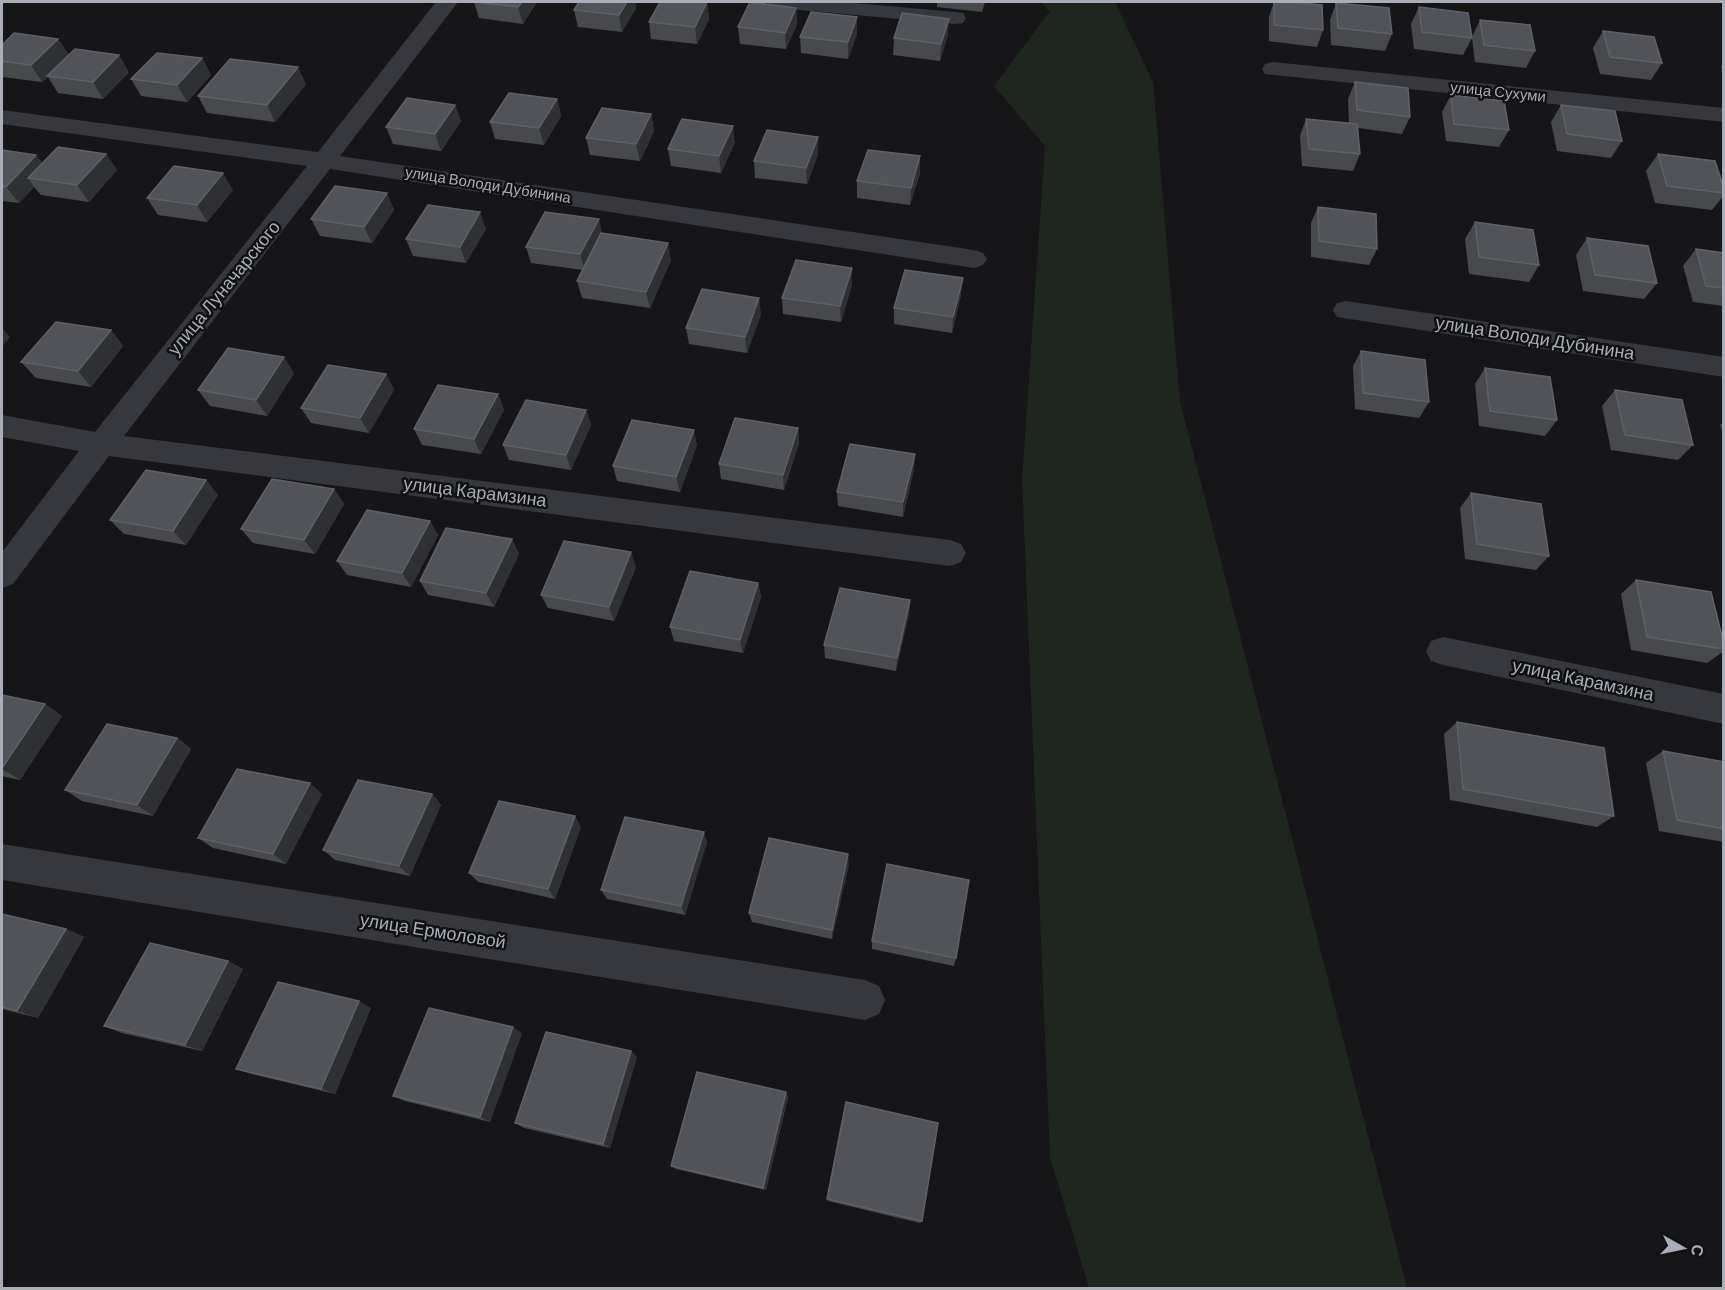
<svg xmlns="http://www.w3.org/2000/svg" width="1725" height="1290" font-family="Barlow,sans-serif">
  <style>
    .green { fill: #1e261f }
    .lines { fill: none; stroke-linecap: round; stroke-linejoin: round }
    .minor { fill: #37383d; fill-rule: evenodd }
    .wall { fill: #47494d }
    .shaded-wall { fill: #2f3033 }
    .building { fill: #525359; stroke: #5f6168; stroke-width: 1.5 }
    .labels { text-anchor: middle; stroke-width: 5; stroke-linejoin: round; paint-order: stroke }
    .far-street-label { font-size: 15px; fill: #a8adb8; stroke: #111113 }
    .street-label { font-size: 18px; fill: #a8adb8; stroke: #111113 }
  </style>
  <rect width="100%" height="100%" fill="#161618"/>
  <path class="green" d="M1040 2H1115L1153 82 1180 401 1407 1288H1089L1050 1157 1022 480 1045 146 994 86 1050 11Z"/>
  <g class="lines">
    <g class="minor">
      <path d="M436 2H458L340 156 974 250 983 253 987 259 983 265 974 268 330 169 124 436 950 540 961 544 966 553 961 562 950 566 109 456 13 584 2 588V552L79 451 2 437V415L95 432 307 166 2 124V110L318 152Z"/>
      <path d="M767 2H843L955 12 963 13 966 18 963 23 955 24 778 8 771 6Z"/>
      <path d="M1273 62 1724 108V122L1265 74 1262 69 1265 64Z"/>
      <path d="M1346 301 1724 357V377L1337 317 1333 310 1337 303Z"/>
      <path d="M1443 637 1724 694V724L1443 665 1431 661 1426 651 1431 641Z"/>
      <path d="M2 844 865 980 879 986 885 1000 879 1014 865 1020 2 880Z"/>
    </g>
  </g>
  <g class="wall">
    <path d="M474 2H537L523 24 479 18Z"/>
    <path d="M579 2H635L636 8 622 32 578 27 574 10Z"/>
    <path d="M707 2 709 19 697 44 651 39 649 22Z"/>
    <path d="M937 2H985L982 12 937 7Z"/>
    <path d="M1274 2H1289L1323 30 1317 47 1269 41V17Z"/>
    <path d="M1336 3 1392 34 1385 51 1331 45 1330 20Z"/>
    <path d="M1419 7 1472 37 1480 20 1535 51 1526 68 1475 62 1472 38 1463 55 1414 49 1411 24Z"/>
    <path d="M796 8 797 24 786 49 740 44 738 27Z"/>
    <path d="M1603 31 1662 63 1651 80 1600 74 1593 48Z"/>
    <path d="M857 34 848 59 801 53 800 37Z"/>
    <path d="M948 35 940 61 893 55 894 38Z"/>
    <path d="M58 39 69 55 129 72 103 99 58 93 48 77 42 82 2 77V45Z"/>
    <path d="M202 58 211 75 187 102 141 96 131 79Z"/>
    <path d="M1724 63V74L1721 67Z"/>
    <path d="M1355 82 1410 117 1402 134 1358 128 1360 154 1353 171 1302 166 1300 136 1306 119 1349 123 1348 99Z"/>
    <path d="M306 84 275 122 207 113 198 96Z"/>
    <path d="M1451 95 1509 130 1499 147 1446 141 1442 112Z"/>
    <path d="M557 99 561 116 544 145 495 139 490 122Z"/>
    <path d="M455 105 461 121 441 151 393 144 386 127Z"/>
    <path d="M1561 105 1622 141 1611 158 1557 151 1551 122Z"/>
    <path d="M651 114 654 131 640 161 590 155 586 138Z"/>
    <path d="M818 137V154L807 184 755 178 754 161Z"/>
    <path d="M735 142 721 173 671 166 668 149Z"/>
    <path d="M2 150 43 163 106 154 117 170 89 202 41 195 34 187 19 203 2 201Z"/>
    <path d="M1658 154 1724 193V195L1712 210 1655 203 1646 171Z"/>
    <path d="M920 156V173L910 205 857 198V181Z"/>
    <path d="M233 190 207 222 158 215 147 198Z"/>
    <path d="M387 193 394 210 372 243 320 236 311 219Z"/>
    <path d="M1318 207 1377 249 1369 265 1311 257V223Z"/>
    <path d="M1475 222 1539 265 1529 282 1469 274 1465 239Z"/>
    <path d="M486 229 466 263 413 256 406 239Z"/>
    <path d="M602 234 671 260 650 308 582 298 577 281 583 270 531 263 526 247Z"/>
    <path d="M1587 238 1657 283 1644 299 1583 291 1576 255Z"/>
    <path d="M1696 249 1724 253V306L1693 302 1683 266Z"/>
    <path d="M852 268V285L841 322 783 314 782 298Z"/>
    <path d="M961 295 952 333 894 324V308Z"/>
    <path d="M761 314 747 353 689 344 686 328Z"/>
    <path d="M111 330 123 346 91 387 36 378 21 362Z"/>
    <path d="M1361 351 1429 402 1419 418 1355 409 1353 366Z"/>
    <path d="M1485 368 1557 420 1545 436 1479 426 1475 384Z"/>
    <path d="M294 373 267 416 210 406 198 390Z"/>
    <path d="M386 374 394 390 369 433 311 423 301 408Z"/>
    <path d="M1615 390 1693 445 1678 460 1611 450 1602 406Z"/>
    <path d="M498 394 504 410 481 454 422 445 414 429Z"/>
    <path d="M586 410 591 425 571 470 509 460 503 445Z"/>
    <path d="M1724 422V436L1720 425Z"/>
    <path d="M798 428 799 443 784 490 721 479 719 464Z"/>
    <path d="M697 445 680 492 617 481 613 466Z"/>
    <path d="M915 454 914 469 903 517 838 506 837 492Z"/>
    <path d="M206 480 218 495 186 545 124 534 110 520Z"/>
    <path d="M334 489 344 504 315 554 253 543 241 529Z"/>
    <path d="M1471 493 1549 556 1536 570 1465 559 1460 508Z"/>
    <path d="M430 521 438 535 411 587 347 575 337 561Z"/>
    <path d="M512 539 519 554 494 607 428 595 420 581Z"/>
    <path d="M636 567 614 621 548 608 541 595Z"/>
    <path d="M1636 580 1724 644V651L1707 663 1631 650 1621 594Z"/>
    <path d="M758 583 761 597 743 653 674 641 670 627Z"/>
    <path d="M910 600 909 614 896 671 825 658 824 645Z"/>
    <path d="M2 695 45 704 62 716 20 780 2 776Z"/>
    <path d="M1457 722 1614 816 1597 827 1450 800 1444 734Z"/>
    <path d="M177 738 191 749 153 816 82 801 65 790Z"/>
    <path d="M1663 751 1724 762V842L1659 831 1646 763Z"/>
    <path d="M322 794 286 864 213 848 198 838Z"/>
    <path d="M432 794 441 805 410 876 335 860 323 850Z"/>
    <path d="M581 827 555 899 478 882 469 873Z"/>
    <path d="M707 842 685 915 607 899 601 890Z"/>
    <path d="M849 864 832 939 752 922 749 913Z"/>
    <path d="M2 914 66 929 84 937 38 1018 2 1009Z"/>
    <path d="M872 941 956 958 954 966 872 949Z"/>
    <path d="M228 961 243 969 202 1051 122 1033 104 1026Z"/>
    <path d="M371 1008 335 1094 252 1074 236 1069Z"/>
    <path d="M522 1033 490 1122 405 1101 393 1096Z"/>
    <path d="M637 1057 610 1148 524 1128 515 1123Z"/>
    <path d="M786 1092 788 1097 766 1190 676 1169 671 1166Z"/>
    <path d="M827 1199 922 1221 920 1223 828 1201Z"/>
  </g>
  <g class="shaded-wall">
    <path d="M522 2H537L523 24 518 7Z"/>
    <path d="M627 2H635L636 8 622 32 619 15Z"/>
    <path d="M707 2 709 19 697 44 695 27Z"/>
    <path d="M796 8 797 24 786 49 785 33Z"/>
    <path d="M857 17V34L848 59V42Z"/>
    <path d="M949 19 948 35 940 61 941 44Z"/>
    <path d="M58 39 69 56 42 82 31 65Z"/>
    <path d="M119 55 129 72 103 99 93 82Z"/>
    <path d="M202 58 211 75 187 102 177 85Z"/>
    <path d="M298 67 306 84 275 122 267 105Z"/>
    <path d="M557 99 561 116 544 145 539 128Z"/>
    <path d="M455 105 461 121 441 151 435 134Z"/>
    <path d="M651 114 654 131 640 161 636 144Z"/>
    <path d="M733 126 735 142 721 173 719 156Z"/>
    <path d="M818 137V154L807 184 806 168Z"/>
    <path d="M106 154 117 170 89 202 77 185Z"/>
    <path d="M36 155 49 171 28 178 34 187 19 203 6 187Z"/>
    <path d="M920 156V173L910 205 911 188Z"/>
    <path d="M223 173 233 190 207 222 197 205Z"/>
    <path d="M387 193 394 210 372 243 364 227Z"/>
    <path d="M480 212 486 229 466 263 460 247Z"/>
    <path d="M599 219 603 236 585 271 580 254Z"/>
    <path d="M668 243 671 260 650 308 646 292Z"/>
    <path d="M852 268V285L841 322 840 306Z"/>
    <path d="M963 278 961 295 952 333 953 317Z"/>
    <path d="M759 298 761 314 747 353 745 337Z"/>
    <path d="M2 328 10 337 2 347Z"/>
    <path d="M111 330 123 346 91 387 78 371Z"/>
    <path d="M284 357 294 373 267 416 256 400Z"/>
    <path d="M386 374 394 390 369 433 360 418Z"/>
    <path d="M498 394 504 410 481 454 474 439Z"/>
    <path d="M586 410 591 425 571 470 566 455Z"/>
    <path d="M798 428 799 443 784 490 783 475Z"/>
    <path d="M694 430 697 445 680 492 676 477Z"/>
    <path d="M915 454 914 469 903 517V502Z"/>
    <path d="M206 480 218 495 186 545 173 531Z"/>
    <path d="M334 489 344 504 315 554 304 540Z"/>
    <path d="M430 521 438 535 411 587 402 573Z"/>
    <path d="M512 539 519 554 494 607 486 593Z"/>
    <path d="M631 552 636 567 614 621 609 607Z"/>
    <path d="M758 583 761 597 743 653 740 640Z"/>
    <path d="M910 600 909 614 896 671 897 658Z"/>
    <path d="M45 704 62 716 20 780 2 769Z"/>
    <path d="M177 738 191 749 153 816 137 805Z"/>
    <path d="M310 783 322 794 286 864 273 854Z"/>
    <path d="M432 794 441 805 410 876 399 866Z"/>
    <path d="M575 816 581 827 555 899 548 889Z"/>
    <path d="M704 832 707 842 685 915 681 906Z"/>
    <path d="M848 854 849 864 832 939V930Z"/>
    <path d="M66 929 84 937 38 1018 17 1011Z"/>
    <path d="M228 961 243 969 202 1051 185 1045Z"/>
    <path d="M359 1001 371 1008 335 1094 321 1089Z"/>
    <path d="M513 1027 522 1033 490 1122 480 1117Z"/>
    <path d="M631 1051 637 1057 610 1148 603 1144Z"/>
    <path d="M786 1092 788 1097 766 1190 763 1188Z"/>
  </g>
  <g class="building">
    <path d="M474 2H522L518 7Z"/>
    <path d="M579 2H627L619 15 574 10Z"/>
    <path d="M660 2H707L695 27 649 22Z"/>
    <path d="M750 2 796 8 785 33 738 27Z"/>
    <path d="M1274 2H1289L1322 5 1323 30 1274 25Z"/>
    <path d="M1336 3 1389 8 1392 34 1338 28Z"/>
    <path d="M1419 7 1468 13 1472 38 1422 32Z"/>
    <path d="M811 12 857 17 848 42 800 37Z"/>
    <path d="M902 13 949 19 941 44 894 38Z"/>
    <path d="M1480 20 1530 25 1535 51 1484 45Z"/>
    <path d="M1603 31 1654 37 1662 63 1610 57Z"/>
    <path d="M14 33 58 39 31 65 2 61V45Z"/>
    <path d="M75 49 119 55 93 82 47 76Z"/>
    <path d="M157 53 202 58 177 85 131 79Z"/>
    <path d="M230 59 298 67 267 105 198 96Z"/>
    <path d="M1355 82 1408 88 1410 117 1357 110Z"/>
    <path d="M509 93 557 99 539 128 490 122Z"/>
    <path d="M1451 95 1504 101 1509 130 1454 124Z"/>
    <path d="M407 98 455 105 435 134 386 127Z"/>
    <path d="M1561 105 1615 111 1622 141 1567 134Z"/>
    <path d="M602 108 651 114 636 144 586 138Z"/>
    <path d="M682 119 733 126 719 156 668 149Z"/>
    <path d="M1306 119 1357 124 1360 154 1309 149Z"/>
    <path d="M767 130 818 137 806 168 754 161Z"/>
    <path d="M58 147 106 154 77 185 28 178Z"/>
    <path d="M2 150 36 155 6 187 2 186Z"/>
    <path d="M868 150 920 156 911 188 857 181Z"/>
    <path d="M1658 154 1715 161 1724 188V193L1667 186Z"/>
    <path d="M174 166 223 173 197 205 147 198Z"/>
    <path d="M335 186 387 193 364 227 311 219Z"/>
    <path d="M428 205 480 212 460 247 406 239Z"/>
    <path d="M1318 207 1376 214 1377 249 1319 241Z"/>
    <path d="M545 212 599 219 580 254 526 247Z"/>
    <path d="M1475 222 1533 230 1539 265 1479 257Z"/>
    <path d="M601 233 668 243 646 292 577 281Z"/>
    <path d="M1587 238 1648 246 1657 283 1595 275Z"/>
    <path d="M1696 249 1724 253V288L1706 286Z"/>
    <path d="M796 260 852 268 840 306 782 298Z"/>
    <path d="M905 270 963 278 953 317 894 308Z"/>
    <path d="M702 289 759 298 745 337 686 328Z"/>
    <path d="M56 322 111 330 78 371 21 362Z"/>
    <path d="M228 348 284 357 256 400 198 390Z"/>
    <path d="M1361 351 1425 360 1429 402 1363 393Z"/>
    <path d="M328 365 386 374 360 418 301 408Z"/>
    <path d="M1485 368 1550 377 1557 420 1490 411Z"/>
    <path d="M438 385 498 394 474 439 414 429Z"/>
    <path d="M1615 390 1682 400 1693 445 1625 435Z"/>
    <path d="M526 400 586 410 566 455 503 445Z"/>
    <path d="M735 418 798 428 783 475 719 464Z"/>
    <path d="M632 420 694 430 676 477 613 466Z"/>
    <path d="M850 444 915 454 903 502 837 492Z"/>
    <path d="M146 470 206 480 173 531 110 520Z"/>
    <path d="M272 479 334 489 304 540 241 529Z"/>
    <path d="M1471 493 1541 504 1549 556 1477 544Z"/>
    <path d="M367 510 430 521 402 573 337 561Z"/>
    <path d="M446 528 512 539 486 593 420 581Z"/>
    <path d="M564 541 631 552 609 607 541 595Z"/>
    <path d="M690 571 758 583 740 640 670 627Z"/>
    <path d="M1636 580 1711 592 1724 644V649L1647 637Z"/>
    <path d="M840 588 910 600 897 658 824 645Z"/>
    <path d="M2 695 45 704 2 768Z"/>
    <path d="M1457 722 1604 748 1614 816 1463 789Z"/>
    <path d="M107 724 177 738 137 805 65 790Z"/>
    <path d="M1663 751 1724 762V829L1677 820Z"/>
    <path d="M237 769 310 783 273 854 198 838Z"/>
    <path d="M358 780 432 794 399 866 323 850Z"/>
    <path d="M499 801 575 816 548 889 469 873Z"/>
    <path d="M625 817 704 832 681 906 601 890Z"/>
    <path d="M769 838 848 854 832 930 749 913Z"/>
    <path d="M887 864 969 880 956 958 872 941Z"/>
    <path d="M2 914 66 929 17 1011 2 1007Z"/>
    <path d="M150 943 228 961 185 1045 104 1026Z"/>
    <path d="M278 982 359 1001 321 1089 236 1069Z"/>
    <path d="M429 1008 513 1027 480 1117 393 1096Z"/>
    <path d="M546 1032 631 1051 603 1144 515 1123Z"/>
    <path d="M697 1072 786 1092 763 1188 671 1166Z"/>
    <path d="M846 1102 938 1123 922 1221 827 1199Z"/>
  </g>
  <g class="labels">
    <g class="far-street-label">
      <text transform="translate(1498 92) rotate(6)" y="5">улица Сухуми</text>
      <text transform="translate(488 185) rotate(9)" y="5">улица Володи Дубинина</text>
    </g>
    <g class="street-label">
      <text transform="translate(224 288) rotate(-51)" y="6">улица Луначарского</text>
      <text transform="translate(1535 338) rotate(9)" y="6">улица Володи Дубинина</text>
      <text transform="translate(475 492) rotate(7)" y="6">улица Карамзина</text>
      <text transform="translate(1583 680) rotate(12)" y="6">улица Карамзина</text>
      <text transform="translate(433 931) rotate(9)" y="6">улица Ермоловой</text>
    </g>
  </g>
  <rect width="1725" height="1290" fill="none" stroke="#a8adb8" stroke-width="6"/>
  <g transform="translate(1683 1248) rotate(99)" stroke="#111113" stroke-width="4.5" paint-order="stroke">
  <path d="M0-4.5L10 22L0 15L-10 22Z" fill="#a8adb8"/>
  <text y="-9" font-size="16" font-weight="bold" text-anchor="middle" fill="#a8adb8">С</text>
  </g>
</svg>
